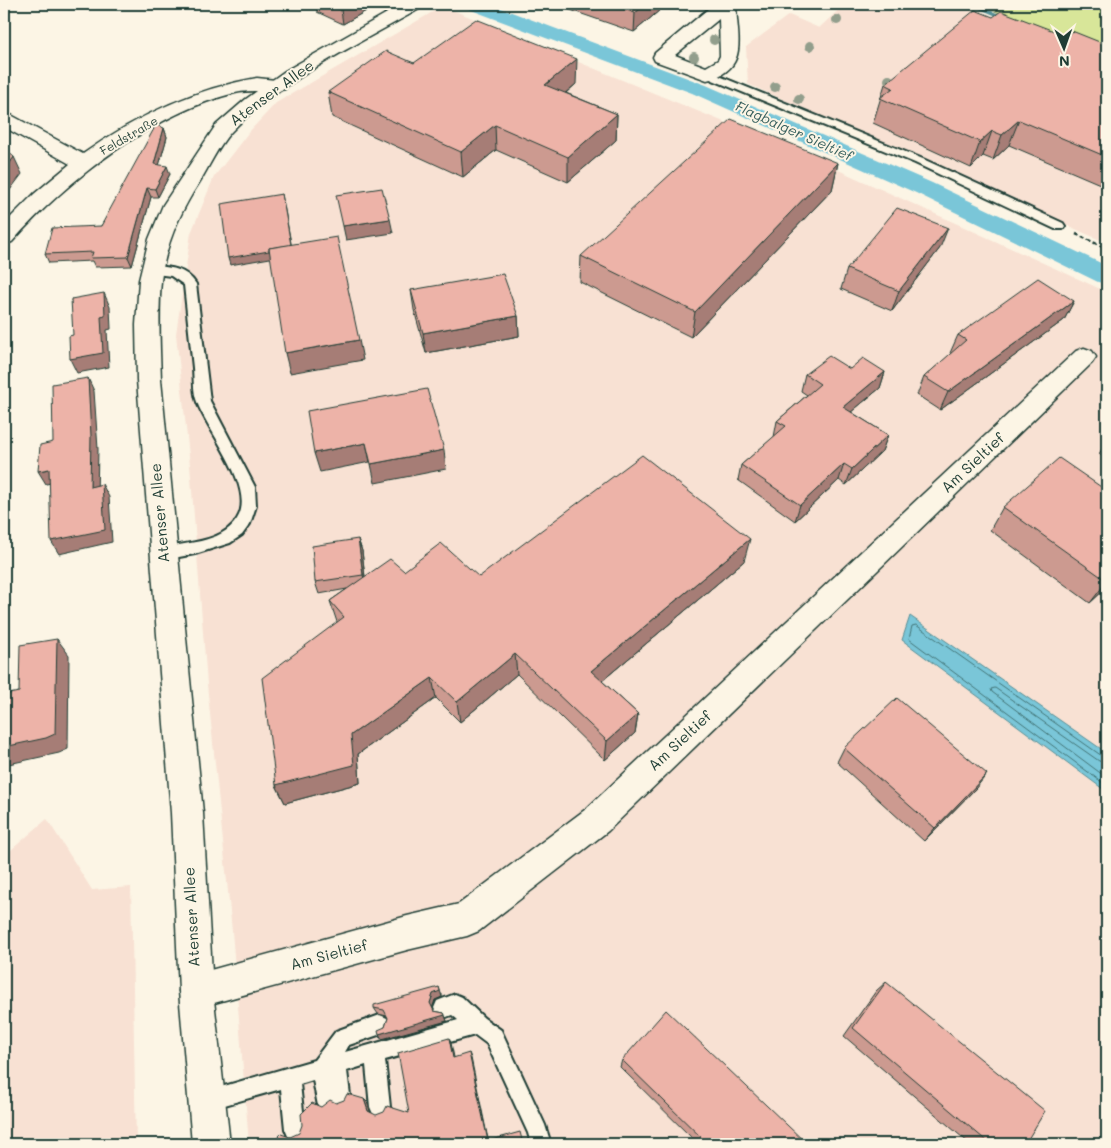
<svg xmlns="http://www.w3.org/2000/svg" width="1111" height="1148" font-family="Mali,sans-serif">
  <style>
    .built { fill: #f8e1d3 }
    .green { fill: #d8e699; stroke: #7c9266 }
    .water { fill: #7ac6d8; stroke: #568f96 }
    .lines { fill: none; stroke-linecap: round; stroke-linejoin: round }
    .shore { stroke: #437476; stroke-width: 1 }
    .stream { fill: #568f96; fill-rule: evenodd }
    .canal { fill: #7ac6d8; fill-rule: evenodd }
    .service-casing { stroke: #1f3d34; stroke-width: 4 }
    .minor-casing { stroke: #1f3d34; stroke-width: 3 }
    .tertiary-casing { stroke: #1f3d34; stroke-width: 3 }
    .path { stroke: #1f3d34; stroke-width: 2.5; stroke-dasharray: 4 2.5; stroke-linecap: butt }
    .service { fill: #fcf5e5; fill-rule: evenodd }
    .minor { fill: #fcf5e5; fill-rule: evenodd }
    .tertiary { fill: #fcf5e5; fill-rule: evenodd }
    .tree { fill: #929e8c }
    .wall { fill: #cc9a90; stroke: #1f3d34 }
    .shaded-wall { fill: #a67d76; stroke: #1f3d34 }
    .building { fill: #edb3a8; stroke: #1f3d34 }
    .labels { text-anchor: middle; stroke-width: 4; stroke-linejoin: round; paint-order: stroke }
    .far-street-label { font-size: 12px; fill: #1f3d34; stroke: #fcf5e5 }
    .far-water-label { font-size: 14px; font-style: italic; fill: #365f5d; stroke: #fcf5e5 }
    .street-label { font-size: 15px; fill: #1f3d34; stroke: #fcf5e5 }
  </style>
  <rect width="100%" height="100%" fill="#fcf5e5"/>
  <filter id="ink" filterUnits="userSpaceOnUse"><feTurbulence type="fractalNoise" baseFrequency=".02" numOctaves="2"/><feDisplacementMap in="SourceGraphic" scale="10" xChannelSelector="R" yChannelSelector="G"/><feConvolveMatrix kernelMatrix="1 2 1 2 8 2 1 2 1" color-interpolation-filters="sRGB"/></filter>
  <g filter="url(#ink)">
    <g class="built">
      <path d="M845 4H964L1107 63V243L748 84 746 47 789 15 819 28Z"/>
      <path d="M443 6 823 163 1107 292V1144H249L232 931 207 684 190 465 176 334 191 233 214 177 248 133 276 103Z"/>
      <path d="M47 819 92 890 131 887 136 1144H4V856Z"/>
    </g>
    <path class="green" d="M977 4H1107V56Z"/>
    <path class="water" d="M910 616 1107 753V792L902 640Z"/>
    <g class="lines">
      <g class="shore">
        <path d="M1107 757 1102 756 916 625 912 626 909 639 1107 786"/>
        <path d="M1107 763 1099 761 995 688 991 689 992 692 1107 778"/>
      </g>
      <path class="stream" d="M968 4H975L1011 19 1006 20Z"/>
      <path class="canal" d="M463 4H490L706 85 932 183 1107 266V284L1098 282 916 193 692 93 466 8Z"/>
      <defs>
        <g id="service">
          <path d="M707 71 923 159 1063 223 1065 226 1063 229H1055L915 163 703 76 702 74Z"/>
          <path d="M152 266C170 267 186 268 196 284L210 401 255 487 256 506 250 524 242 535 230 543 195 554 163 560 158 558 156 554 158 550C184 541 220 545 237 519 257 489 208 432 197 402 193 392 194 379 193 368 190 340 187 313 184 285L171 276 148 273 146 270 148 267Z"/>
          <path d="M455 994 462 997 484 1018 501 1030 545 1125 551 1144H531L528 1133 487 1044 475 1035 385 1060 390 1107 387 1114 380 1117 373 1114 370 1107 366 1065 347 1071 350 1095 347 1102 340 1105 334 1102 332 1106 325 1109 318 1106 313 1080 300 1084 305 1129 302 1136 295 1139 288 1136 285 1129 281 1089 207 1110 200 1107 197 1100 200 1093 314 1060 336 1031 380 1015 387 1018 390 1025 387 1032 349 1045 345 1052 458 1020 452 1015 444 1018 437 1015 434 1008 437 1001Z"/>
        </g>
        <g id="minor">
          <path d="M375 4C386 3 404 1 411 11L408 15C399 17 381 13 375 4Z"/>
          <path d="M714 4H736C737 38 750 69 707 80L655 61 653 57 655 53ZM719 19 720 56 718 60 706 67 675 55Z"/>
          <path d="M257 78 285 81 288 85 285 89C269 93 252 89 235 93 153 113 67 180 12 242L4 244V224L34 194 70 164 4 127V113L11 115 83 154C135 117 193 89 257 78Z"/>
          <path d="M1084 348 1092 351 1096 357 1092 363 608 831 479 931 467 936 407 950 196 1008 184 1003 179 991 184 979 196 974 407 916 459 904 586 809 1076 351Z"/>
        </g>
        <path id="tertiary" d="M403 4H424L421 8C362 42 278 82 231 132 218 146 209 167 199 183 180 212 165 246 161 281 158 314 160 347 161 380L203 813 213 991 230 1144H192L179 991 171 813 137 380 136 325 139 280 149 239 163 205 216 125 246 99 285 71Z"/>
      </defs>
      <use href="#service" class="service-casing"/>
      <use href="#minor" class="minor-casing"/>
      <use href="#tertiary" class="tertiary-casing"/>
      <path class="path" d="M1076 234 1107 249"/>
      <use href="#service" class="service"/>
      <use href="#minor" class="minor"/>
      <use href="#tertiary" class="tertiary"/>
    </g>
    <g class="tree">
      <circle cx="837" cy="20" r="5"/>
      <circle cx="714" cy="40" r="5"/>
      <circle cx="810" cy="46" r="5"/>
      <circle cx="694" cy="57" r="5"/>
      <circle cx="889" cy="80" r="5"/>
      <circle cx="775" cy="87" r="5"/>
      <circle cx="799" cy="99" r="5"/>
    </g>
    <g class="wall">
      <path d="M316 4H365L366 11 343 24 317 12Z"/>
      <path d="M553 4H667L634 32Z"/>
      <path d="M993 17 1067 36 1107 45V187L1009 145 993 160 983 156 971 168 873 123 885 84Z"/>
      <path d="M414 63 576 84 566 93 617 114 616 140 568 182 496 150 463 177 332 117 328 92Z"/>
      <path d="M164 128 167 137 159 165 170 174 158 197H151L132 266 95 267 92 261 49 263 45 254 101 226Z"/>
      <path d="M838 163 832 190 691 337 580 282 581 256Z"/>
      <path d="M940 248 892 311 841 289 847 269Z"/>
      <path d="M411 290 518 316 519 336 426 353 414 310Z"/>
      <path d="M1074 301 1064 320 940 410 917 395 924 377 951 354 950 353 958 335Z"/>
      <path d="M850 369 885 372 880 388 851 412 888 435 882 451 846 485 839 480 795 521 738 480 741 465 774 437 777 421 807 395 801 391 805 374Z"/>
      <path d="M1107 441V459L1099 454Z"/>
      <path d="M1107 491V587L1090 603 990 530 1003 507Z"/>
      <path d="M358 539 362 551 365 577 404 571 479 577 744 561 602 681 638 714 635 733 605 760 517 674 460 722 436 698 358 754 360 783 285 803 276 785 337 622 330 601 347 589 319 594 315 582Z"/>
      <path d="M844 748 976 788 924 841 837 762Z"/>
      <path d="M886 982 1025 1144H970L844 1036 876 991Z"/>
      <path d="M442 994V997L435 1000 432 1008 434 1011 444 1013 447 1021 382 1039 379 1034 385 1027 388 1018 387 1016 378 1014 374 1008Z"/>
      <path d="M622 1060 807 1144H698L620 1067Z"/>
    </g>
    <g class="shaded-wall">
      <path d="M352 4H365L366 11 343 24 341 10Z"/>
      <path d="M646 4H667L634 32 635 13Z"/>
      <path d="M577 59 576 84 545 110V85Z"/>
      <path d="M617 114 616 140 568 182V157Z"/>
      <path d="M1019 120 1009 145 993 160 1002 135Z"/>
      <path d="M495 125 496 150 463 177 461 152Z"/>
      <path d="M164 128 167 137 157 173 154 164Z"/>
      <path d="M992 131 983 156 971 168 980 142Z"/>
      <path d="M14 157 22 174 4 198V171Z"/>
      <path d="M838 163 832 190 691 337 695 312Z"/>
      <path d="M167 166 170 174 158 197 155 189Z"/>
      <path d="M147 188 151 197 132 266 128 257Z"/>
      <path d="M282 194 293 254 230 265 228 258Z"/>
      <path d="M390 219 393 233 346 240 343 226Z"/>
      <path d="M948 228 940 248 892 311 899 291Z"/>
      <path d="M104 293 110 307 111 329 107 330 109 367 77 373 70 359 101 317Z"/>
      <path d="M1074 301 1064 320 940 410 948 392Z"/>
      <path d="M518 316 519 336 426 353 423 333Z"/>
      <path d="M359 340 363 360 290 373 285 353Z"/>
      <path d="M885 372 880 388 838 423 843 407Z"/>
      <path d="M88 378 94 391 98 449 97 499 90 487Z"/>
      <path d="M888 435 882 451 846 485 852 469Z"/>
      <path d="M366 443 370 462 320 472 314 453Z"/>
      <path d="M444 450 446 469 375 483 371 464Z"/>
      <path d="M844 464 839 480 795 521 800 505Z"/>
      <path d="M49 469 57 482 46 484 38 471Z"/>
      <path d="M102 484 109 497 112 542 59 554 51 541Z"/>
      <path d="M358 539 362 551 366 586 363 575Z"/>
      <path d="M750 539 744 561 590 691 591 671Z"/>
      <path d="M1107 581V587L1090 603Z"/>
      <path d="M57 639 69 655 68 749 59 753 4 765V747Z"/>
      <path d="M515 654 517 674 460 722 457 702Z"/>
      <path d="M432 678 436 698 358 754 360 783 285 803 276 785 351 735Z"/>
      <path d="M638 714 635 733 605 760 607 741Z"/>
      <path d="M987 774 976 788 924 841 935 828Z"/>
      <path d="M439 987 442 997 435 1000 432 1009 430 1003 433 994Z"/>
      <path d="M444 1013 447 1021 382 1039 379 1034Z"/>
      <path d="M449 1038 451 1043 455 1062 453 1058Z"/>
      <path d="M469 1053 471 1058 489 1144 488 1141Z"/>
      <path d="M364 1099 368 1103 371 1115 368 1111Z"/>
    </g>
    <g class="building">
      <path d="M327 4H352L341 10Z"/>
      <path d="M609 4H646L635 13Z"/>
      <path d="M975 10 993 17 1001 11 1067 36 1072 31 1107 45V157L1019 120 1002 135 992 131 980 142 880 98 893 88 885 84Z"/>
      <path d="M476 19 577 59 545 85 617 114 568 157 495 125 461 152 328 92 386 51 414 63Z"/>
      <path d="M731 119 838 163 695 312 581 256Z"/>
      <path d="M156 125 164 128 154 164 167 166 155 189 147 188 128 257 91 258 93 252 45 254 52 228 101 226Z"/>
      <path d="M6 150 14 157 4 171V153Z"/>
      <path d="M382 188 390 219 343 226 336 195Z"/>
      <path d="M282 194 291 245 269 248V251L228 258 221 204Z"/>
      <path d="M897 208 948 228 899 291 847 269Z"/>
      <path d="M337 237 359 340 285 353 269 248Z"/>
      <path d="M503 274 518 316 423 333 411 290Z"/>
      <path d="M1038 278 1074 301 948 392 924 377 966 340 958 335Z"/>
      <path d="M104 293 105 316 101 317 103 353 70 359 69 336 73 335 71 299Z"/>
      <path d="M829 356 850 369 863 358 885 372 843 407 888 435 852 469 844 464 800 505 741 465 786 426 777 421 820 384 805 374Z"/>
      <path d="M88 378 91 436 90 487 102 484 105 530 51 541 49 469 38 471 40 445 53 442 52 384Z"/>
      <path d="M427 389 444 450 371 464 366 443 314 453 307 411Z"/>
      <path d="M642 455 750 539 591 671 638 714 607 741 515 654 457 702 432 678 351 735 354 765 276 785 262 678 344 617 330 601 390 559 404 571 441 543 479 577Z"/>
      <path d="M1059 458 1107 491V581L1003 507Z"/>
      <path d="M358 539 363 575 315 582 312 546Z"/>
      <path d="M57 639 55 734 46 738 4 747V695L19 692 20 645Z"/>
      <path d="M897 698 987 774 935 828 844 748Z"/>
      <path d="M886 982 1045 1111 1025 1144H990L853 1028Z"/>
      <path d="M439 987 440 991 433 994 430 1003 434 1011 444 1013 445 1015 379 1034 378 1030 385 1027 388 1018 384 1010 374 1008V1005Z"/>
      <path d="M666 1010 807 1144H708L622 1060Z"/>
      <path d="M449 1038 453 1058 469 1053 488 1141 520 1132 523 1144H271L281 1134 290 1137 299 1133 302 1125 301 1114 312 1103 321 1107 330 1100 336 1103 344 1100 347 1094 364 1099 368 1111 376 1115 384 1112 387 1106 409 1113 398 1053Z"/>
    </g>
  </g>
  <g class="labels">
    <g class="far-street-label">
      <text transform="translate(129 136) rotate(-30)" y="4">Feldstraße</text>
    </g>
    <g class="far-water-label">
      <text transform="translate(794 131) rotate(24)" y="5">Flagbalger Sieltief</text>
    </g>
    <g class="street-label">
      <text transform="translate(272 93) rotate(-36)" y="5">Atenser Allee</text>
      <text transform="translate(973 463) rotate(-43)" y="5">Am Sieltief</text>
      <text transform="translate(160 513) rotate(-95)" y="5">Atenser Allee</text>
      <text transform="translate(680 741) rotate(-43)" y="5">Am Sieltief</text>
      <text transform="translate(192 917) rotate(-93)" y="5">Atenser Allee</text>
      <text transform="translate(329 955) rotate(-15)" y="5">Am Sieltief</text>
    </g>
  </g>
  <rect width="1111" height="1148" fill="none" stroke="#fcf5e5" stroke-width="20"/>
  <rect x="10" y="10" width="1091" height="1128" fill="none" stroke="#1f3d34" stroke-width="2" filter="url(#ink)"/>
  <g transform="translate(1064 48) rotate(178)" stroke="#fcf5e5" stroke-width="4" paint-order="stroke">
  <path d="M0-4L9 19L0 12L-9 19Z" fill="#1f3d34"/>
  <text y="-8" font-size="14" font-weight="bold" text-anchor="middle" fill="#1f3d34">N</text>
  </g>
</svg>
